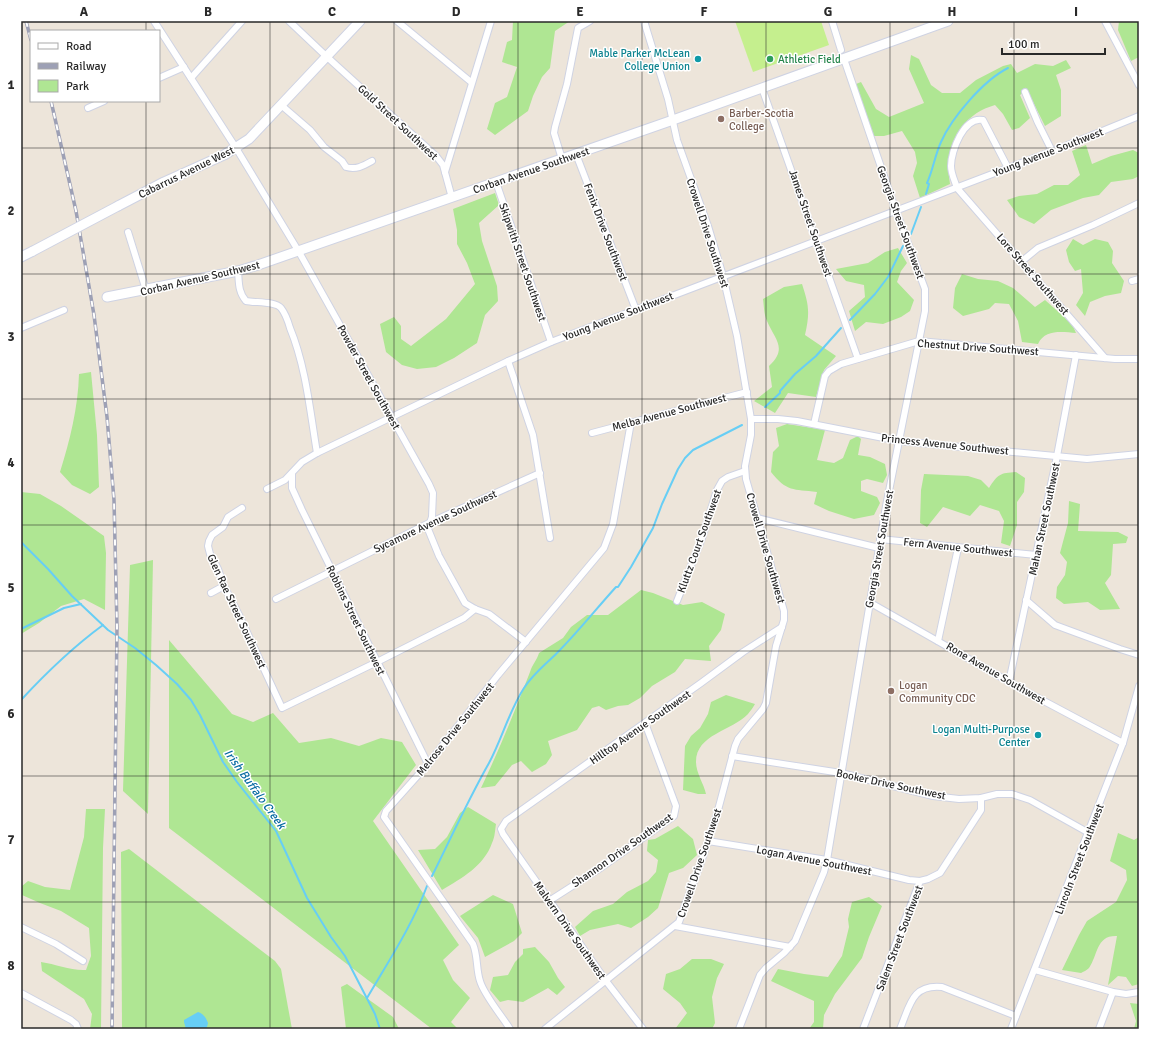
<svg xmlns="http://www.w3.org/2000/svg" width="1160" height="1050" font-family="Signika,sans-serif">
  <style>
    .green { fill: #afe693 }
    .pitch { fill: #c5ef8e }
    .water { fill: #67cef5 }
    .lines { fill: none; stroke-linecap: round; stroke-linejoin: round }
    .stream { stroke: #67cef5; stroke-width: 2 }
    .street-casing { stroke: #cfd3e3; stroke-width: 8 }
    .secondary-casing { stroke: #cfd3e3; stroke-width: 11 }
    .street { stroke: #fff; stroke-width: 6 }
    .secondary { stroke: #fff; stroke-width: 9 }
    .rail-casing { stroke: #9da0b5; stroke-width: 3.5 }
    .rail { stroke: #fff; stroke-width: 2; stroke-dasharray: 6; stroke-linecap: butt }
    .secondary-bridge-casing { stroke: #cfd3e3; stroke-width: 11; stroke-linecap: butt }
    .secondary-bridge { stroke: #fff; stroke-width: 9 }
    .grid { fill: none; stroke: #292929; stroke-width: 1; stroke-opacity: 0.55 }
    .culture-dot { fill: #0f9aa8; stroke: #fff; stroke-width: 1.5 }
    .leisure-dot { fill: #2e9e5b; stroke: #fff; stroke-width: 1.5 }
    .education-dot { fill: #8d6e63; stroke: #fff; stroke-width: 1.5 }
    .labels { text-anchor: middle; stroke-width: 3; stroke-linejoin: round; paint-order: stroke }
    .culture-label { font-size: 11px; fill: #0d838f; stroke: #fff; text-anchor: end }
    .leisure-label { font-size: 11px; fill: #27864d; stroke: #fff; text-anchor: start }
    .education-label { font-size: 11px; fill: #785e54; stroke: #fff; text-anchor: start }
    .street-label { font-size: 11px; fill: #292929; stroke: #fff }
    .water-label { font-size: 12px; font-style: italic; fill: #066aa1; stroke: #fff }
    .neatline { fill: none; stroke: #292929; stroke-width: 1.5 }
    .grid-label { font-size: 13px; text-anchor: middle; font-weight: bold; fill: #292929 }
  </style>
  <rect width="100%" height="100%" fill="#ede5da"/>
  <g class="green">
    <path d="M513 21H570L555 31 550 68 542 77 533 96 528 111 495 135 487 129 495 103 507 97 517 67 502 62 507 42 512 40Z"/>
    <path d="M1119 21H1139V57L1131 61 1118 30Z"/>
    <path d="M911 55 919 59 931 85 942 93H960L976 80 1003 66 1011 64 1017 73 1035 64 1053 66 1066 60 1071 68 1056 75 1061 90V116L1045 126 1027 90 1020 95 1030 118 1019 128 1012 130 1003 114 995 105C967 113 952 134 948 162 948 169 949 177 950 184L920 198 913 176 917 163 915 152 902 131 884 136H873L856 84 861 82 876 109 889 117 924 103 909 69Z"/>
    <path d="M1086 145 1092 164 1111 156 1133 150 1139 153V176L1133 179 1111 182 1099 195 1083 198 1051 210 1034 224 1019 217 1007 200 1019 196 1037 194 1054 185H1068L1080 175 1072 151Z"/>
    <path d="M495 193 499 205 479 223 482 241 497 286 498 301 485 315 477 343 454 358 436 367 417 369 402 365 386 352 380 324 394 317 401 326V339L411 346 446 319 475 284 467 263 457 244V230L453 209Z"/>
    <path d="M1073 239 1083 245 1095 239 1108 242 1113 251 1112 263 1124 281 1121 293 1105 296 1090 302 1085 316 1076 305 1083 293 1081 269 1075 271 1069 262 1066 250Z"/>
    <path d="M898 248 907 263 901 271 897 282 914 300 910 311 901 317 883 324 866 322 855 331 849 311 865 297 864 285 846 281 836 269 868 263 885 252Z"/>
    <path d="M962 274 978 279 998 281 1013 288 1035 307 1045 300 1072 324 1076 333C1062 332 1045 329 1038 344L1022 342 1018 321 1009 304 995 303 989 309 963 316 953 308 955 288Z"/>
    <path d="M802 284C809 305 810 313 805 335L836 356 824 370 816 397 788 393 775 413 754 401 772 387 769 366C788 348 775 340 767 321 764 315 764 306 763 299L784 287Z"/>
    <path d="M91 372 97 435 99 487 90 494 72 485 60 472C70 440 78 408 79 374Z"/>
    <path d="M787 424 825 430 817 460 834 463 843 458 850 440 858 436 861 439 858 455 870 457 885 464 887 475 883 483 867 479 861 481V491L877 497 880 503 874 515 854 519 829 511 814 504 817 492C793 489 787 492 771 472L773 452 779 446 776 428Z"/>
    <path d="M1016 472 1025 478 1024 492 1017 502V525L1010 546 1001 543 1004 521 999 511 980 505 970 516 943 507 927 527 920 523 921 490 924 474 968 476 981 480 989 488C998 474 1000 473 1016 472Z"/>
    <path d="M21 492 40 494 61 506 104 536 106 553 105 610 84 599 61 606 39 623 21 634Z"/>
    <path d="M1069 501 1080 504 1078 531 1118 532 1128 537 1126 543 1113 544 1111 575 1105 583 1120 609 1100 610 1088 602 1064 604 1056 598 1057 587 1065 575 1067 562 1060 553 1068 523Z"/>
    <path d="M153 560 148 814 123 791 130 565Z"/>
    <path d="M641 590 653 593 683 605 702 602 725 614 721 630 709 646 711 661 685 659 675 672 652 686 640 698 628 705 618 706 606 710 599 706 592 708 577 730 548 741 552 755 546 764 532 772 521 761 512 765 495 786 481 788C499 750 515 711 530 672 532 665 537 660 539 653L563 638 571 627 587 615H608Z"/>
    <path d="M169 640 232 714 253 722 273 713 299 743 331 738 359 746 381 738 402 742 416 765 373 821 459 945 443 960 453 980 470 998 451 1022 458 1029H432L169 828Z"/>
    <path d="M726 695 755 704C753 708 750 711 748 714 732 731 696 734 696 762 696 773 704 784 706 794H698L683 790 685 746 691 736 700 728 708 714 711 702Z"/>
    <path d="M468 807 496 824C495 830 495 837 492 843 484 866 462 878 442 890L418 850 435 849 447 837 460 813Z"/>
    <path d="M86 809H105L103 848 101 1029H90L92 1014 84 999 42 971 41 962C56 964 71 971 86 970L91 956 89 928 61 911 40 903 22 895 21 887 28 881 45 887 70 890 84 837Z"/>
    <path d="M678 826 693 839 697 855 683 868 669 873 658 908 648 917 631 928 618 924 590 930 580 936 575 927 593 911 613 904 627 892 648 881 656 872 658 860 647 851 648 840 655 839Z"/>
    <path d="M1118 833 1134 840 1139 837V984L1132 986 1126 977 1118 976 1108 985 1117 936C1096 935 1098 955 1089 968 1087 970 1083 972 1081 973L1062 970 1079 935 1087 921 1116 902 1127 880 1126 870 1110 861Z"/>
    <path d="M129 849 275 961 281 969 292 1029H122L121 852Z"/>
    <path d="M493 895 513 904 522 933 514 941 485 957 478 938 460 916Z"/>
    <path d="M869 897 882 906 869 937 862 958 835 994 824 1015 823 1029H809L814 1022V1001L771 981 778 969 804 974 828 977 842 956 849 927 848 919 852 902Z"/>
    <path d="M535 947 549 962 558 978 565 987 557 995 548 988 523 1002 508 1000 500 1002 490 990 493 977 508 975 515 962 523 954V949Z"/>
    <path d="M692 959H711L724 964 717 978 712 997 715 1023 712 1029H675L687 1013 680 1003 663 989 666 974 680 969Z"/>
    <path d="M347 984 393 1017 399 1029H346L341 987Z"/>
    <path d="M1130 1003 1139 1004V1029H1134L1136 1021Z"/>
  </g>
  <path class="pitch" d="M735 21H821L829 45 753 72Z"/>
  <path class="water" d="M198 1012C204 1014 206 1018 208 1023L207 1027 205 1029H186L184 1022V1020Z"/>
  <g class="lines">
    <g class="stream">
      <path d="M926 194 929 184 927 183C933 170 935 155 941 142 952 117 984 80 1008 68"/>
      <path d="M911 234 921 207"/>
      <path d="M850 320 875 294 888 277 903 246"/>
      <path d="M765 407 780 393V391L795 374 816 356 841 328"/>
      <path d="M21 542 48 569 72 596 108 630 135 648 156 665 177 684 191 700 200 715 223 762 237 782 276 831 307 898 331 937 345 956 375 1014 380 1029"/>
      <path d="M21 629 64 608 81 604"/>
      <path d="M21 700C46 673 73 647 103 625"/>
      <path d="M432 876C451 838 468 800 489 763 502 739 509 711 524 688 533 674 546 664 557 653 578 632 596 609 616 587H618L631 567 653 528 662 504 678 469 685 458 693 450 742 425"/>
      <path d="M367 998C388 962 412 926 427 886"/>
    </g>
    <defs>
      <g id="street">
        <path d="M154 21 236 148 299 252 429 484 433 493 432 517 428 529 439 556 465 603 475 609 489 614 526 642"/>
        <path d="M289 21 326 56 436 156 443 165 452 198"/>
        <path d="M397 21 471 82"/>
        <path d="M832 21 841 50"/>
        <path d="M1105 21 1139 85"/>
        <path d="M159 78 184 67"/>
        <path d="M191 78 242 21"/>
        <path d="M762 88 858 359"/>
        <path d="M1025 92 1038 123 1052 151"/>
        <path d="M281 105 310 130 324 147 342 161 346 167C356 170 363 166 372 161"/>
        <path d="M88 108 104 101"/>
        <path d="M576 154 636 310"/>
        <path d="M562 159 554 133 555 127 567 84 578 28 590 21"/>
        <path d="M1008 168 983 120C964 116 951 151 951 166 951 174 955 181 957 188L1105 358"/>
        <path d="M445 172 491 21"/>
        <path d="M496 182 551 342"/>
        <path d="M128 232 146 290"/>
        <path d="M1021 262 1038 248 1093 225 1139 203"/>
        <path d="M238 271C239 282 238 292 246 301 255 303 275 301 281 308 285 313 288 321 290 328 306 367 310 411 317 453"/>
        <path d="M1132 281 1139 279"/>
        <path d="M21 328 64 310"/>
        <path d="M508 361 533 435 550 538"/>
        <path d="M751 419H778L797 421 899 441 1087 459 1139 454"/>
        <path d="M814 424 825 376 829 371 841 364 919 341 1115 359H1139"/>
        <path d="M592 433 747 392"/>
        <path d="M292 474V488L302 510 428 764"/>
        <path d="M267 489 285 480 302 462 317 453 508 361 551 342 1008 168 1078 141 1139 116"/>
        <path d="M242 508 228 517 223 527 212 535 209 541 208 546 210 554 218 569 224 586 239 615 282 708 377 662 464 618 475 609"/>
        <path d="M757 518 879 548"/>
        <path d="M880 539 1036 555"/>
        <path d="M211 593 224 586"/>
        <path d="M276 599 429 523 540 473"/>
        <path d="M1026 600 1055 625 1120 649 1139 655"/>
        <path d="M677 601 702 538 717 490 722 481 728 477 745 471"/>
        <path d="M869 602 1027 692 1123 743"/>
        <path d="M938 641 958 548"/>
        <path d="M1009 682 1057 456 1076 355"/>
        <path d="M732 756 841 773 933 796 959 799 981 798 997 794H1012L1030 800 1089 833"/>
        <path d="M708 841 827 860 909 880 920 881"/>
        <path d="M549 901 599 869 674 816 676 806 645 723"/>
        <path d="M675 926 790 947"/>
        <path d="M21 927 56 944 83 961"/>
        <path d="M1035 970 1113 992 1126 994 1139 992"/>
        <path d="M21 993 71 1020 76 1024 78 1029"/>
        <path d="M510 1029C502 1016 484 995 480 981 476 969 478 956 473 944L384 817 386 811 428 764 498 675 604 548 613 524 631 422"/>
        <path d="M545 1029 679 922 701 862 717 814 735 746 738 739 763 709 766 703 776 646 784 620V611L746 479 745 466 751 435V419L737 336 723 276 708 226 677 140 668 99 644 21"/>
        <path d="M643 1029 606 981 503 834 501 829 506 821 701 683 743 652 782 627"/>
        <path d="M739 1029 760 975 766 968 784 953 795 941 824 872 827 860 886 506 925 311V289L896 211 844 59"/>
        <path d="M863 1029 920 881 928 879 940 873 981 810V798"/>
        <path d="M900 1029C910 1005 912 984 942 987L1016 1016"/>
        <path d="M1011 1029 1123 743 1139 686"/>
        <path d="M1099 1029 1113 992"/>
      </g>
      <g id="secondary">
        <path d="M118 206 164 182 224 155 249 139 360 21"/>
        <path d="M21 257 33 251"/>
        <path d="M107 297 238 271 258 265 673 120 948 21"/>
      </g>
    </defs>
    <use href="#street" class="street-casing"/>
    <use href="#secondary" class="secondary-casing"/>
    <use href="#street" class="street"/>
    <use href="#secondary" class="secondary"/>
    <defs>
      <g id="rail">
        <path d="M26 21 31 40"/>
        <path d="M51 101 76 211 94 315 107 417 114 500 117 627 112 1029"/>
      </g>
    </defs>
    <use href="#rail" class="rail-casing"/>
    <use href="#rail" class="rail"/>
    <defs>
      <path id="secondary-bridge" d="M33 251 118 206"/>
    </defs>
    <use href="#secondary-bridge" class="secondary-bridge-casing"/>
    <use href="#secondary-bridge" class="secondary-bridge"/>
  </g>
  <path class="grid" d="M146 21V31M270 21V1029M394 21V1029M518 21V1029M642 21V1029M766 21V1029M890 21V1029M1014 21V1029M146 101V1029M21 148H1139M21 274H1139M21 399H1139M21 525H1139M21 651H1139M21 776H1139M21 902H1139"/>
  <g class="culture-dot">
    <circle cx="698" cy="59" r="4"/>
    <circle cx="1038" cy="735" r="4"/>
  </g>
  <circle class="leisure-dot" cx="770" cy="59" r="4"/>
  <g class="education-dot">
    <circle cx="721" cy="119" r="4"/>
    <circle cx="891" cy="691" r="4"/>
  </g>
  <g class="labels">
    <g class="culture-label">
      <text x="690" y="57">Mable Parker McLean<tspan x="690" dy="13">College Union</tspan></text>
      <text x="1030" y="733">Logan Multi-Purpose<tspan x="1030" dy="13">Center</tspan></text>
    </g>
    <g class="leisure-label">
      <text x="778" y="63">Athletic Field</text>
    </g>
    <g class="education-label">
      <text x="729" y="117">Barber-Scotia<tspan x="729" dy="13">College</tspan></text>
      <text x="899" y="689">Logan<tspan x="899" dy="13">Community CDC</tspan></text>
    </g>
    <g class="street-label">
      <text transform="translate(398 122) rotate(43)" y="4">Gold Street Southwest</text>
      <text transform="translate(1048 152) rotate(-21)" y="4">Young Avenue Southwest</text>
      <text transform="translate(531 170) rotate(-19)" y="4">Corban Avenue Southwest</text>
      <text transform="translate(186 172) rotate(-26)" y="4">Cabarrus Avenue West</text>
      <text transform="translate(901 222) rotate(70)" y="4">Georgia Street Southwest</text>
      <text transform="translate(811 223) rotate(71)" y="4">James Street Southwest</text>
      <text transform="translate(606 232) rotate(69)" y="4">Fenix Drive Southwest</text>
      <text transform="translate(708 233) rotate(72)" y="4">Crowell Drive Southwest</text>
      <text transform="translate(523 262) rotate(71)" y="4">Skipwith Street Southwest</text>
      <text transform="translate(1033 274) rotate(49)" y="4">Lore Street Southwest</text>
      <text transform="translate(200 278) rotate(-13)" y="4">Corban Avenue Southwest</text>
      <text transform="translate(618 316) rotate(-21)" y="4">Young Avenue Southwest</text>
      <text transform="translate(978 347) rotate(4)" y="4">Chestnut Drive Southwest</text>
      <text transform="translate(369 377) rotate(61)" y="4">Powder Street Southwest</text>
      <text transform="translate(669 412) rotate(-15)" y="4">Melba Avenue Southwest</text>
      <text transform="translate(945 444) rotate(6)" y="4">Princess Avenue Southwest</text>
      <text transform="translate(1044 519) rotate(-78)" y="4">Mahan Street Southwest</text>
      <text transform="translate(435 521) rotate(-25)" y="4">Sycamore Avenue Southwest</text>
      <text transform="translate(699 541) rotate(-70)" y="4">Kluttz Court Southwest</text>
      <text transform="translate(958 547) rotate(6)" y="4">Fern Avenue Southwest</text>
      <text transform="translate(766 548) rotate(74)" y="4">Crowell Drive Southwest</text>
      <text transform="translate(879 549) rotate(-80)" y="4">Georgia Street Southwest</text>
      <text transform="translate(237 611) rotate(65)" y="4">Glen Rae Street Southwest</text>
      <text transform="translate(356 620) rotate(64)" y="4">Robbins Street Southwest</text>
      <text transform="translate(996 673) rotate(30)" y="4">Rone Avenue Southwest</text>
      <text transform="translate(640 727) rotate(-35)" y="4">Hilltop Avenue Southwest</text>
      <text transform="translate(455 729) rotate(-51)" y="4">Melrose Drive Southwest</text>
      <text transform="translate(891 784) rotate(12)" y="4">Booker Drive Southwest</text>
      <text transform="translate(622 850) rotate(-35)" y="4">Shannon Drive Southwest</text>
      <text transform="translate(1079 859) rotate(-69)" y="4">Lincoln Street Southwest</text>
      <text transform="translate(814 860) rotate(11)" y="4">Logan Avenue Southwest</text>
      <text transform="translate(699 863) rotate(-71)" y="4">Crowell Drive Southwest</text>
      <text transform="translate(570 930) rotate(55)" y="4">Malvern Drive Southwest</text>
      <text transform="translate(899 938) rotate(-69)" y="4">Salem Street Southwest</text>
    </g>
    <g class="water-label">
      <text transform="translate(255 789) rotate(54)" y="4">Irish Buffalo Creek</text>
    </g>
  </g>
  <rect width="1160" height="1050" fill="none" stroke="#ffffff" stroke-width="44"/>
  <rect x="30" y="30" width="130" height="72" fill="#ffffff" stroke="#a9a9a9"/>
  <rect x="38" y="43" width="20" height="6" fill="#ffffff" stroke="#a9a9a9"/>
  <text x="66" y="50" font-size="12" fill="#292929">Road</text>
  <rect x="38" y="63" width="20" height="6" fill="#9da0b5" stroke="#a9a9a9"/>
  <text x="66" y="70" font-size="12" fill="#292929">Railway</text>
  <rect x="38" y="80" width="20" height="12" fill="#afe693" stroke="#a9a9a9"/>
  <text x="66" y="90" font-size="12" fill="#292929">Park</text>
  <path d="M1002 48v6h103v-6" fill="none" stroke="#292929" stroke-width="2"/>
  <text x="1008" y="48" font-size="12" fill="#292929" stroke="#ffffff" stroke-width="3" paint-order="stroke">100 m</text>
  <rect x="22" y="22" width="1116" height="1006" class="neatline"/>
  <g class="grid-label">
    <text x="84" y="16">A</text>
    <text x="208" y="16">B</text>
    <text x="332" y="16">C</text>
    <text x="456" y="16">D</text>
    <text x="580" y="16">E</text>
    <text x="704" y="16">F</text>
    <text x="828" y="16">G</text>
    <text x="952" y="16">H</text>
    <text x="1076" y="16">I</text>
    <text x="11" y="89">1</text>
    <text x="11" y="215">2</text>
    <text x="11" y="341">3</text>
    <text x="11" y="467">4</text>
    <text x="11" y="592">5</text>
    <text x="11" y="718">6</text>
    <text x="11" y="844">7</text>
    <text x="11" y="970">8</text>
  </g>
</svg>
